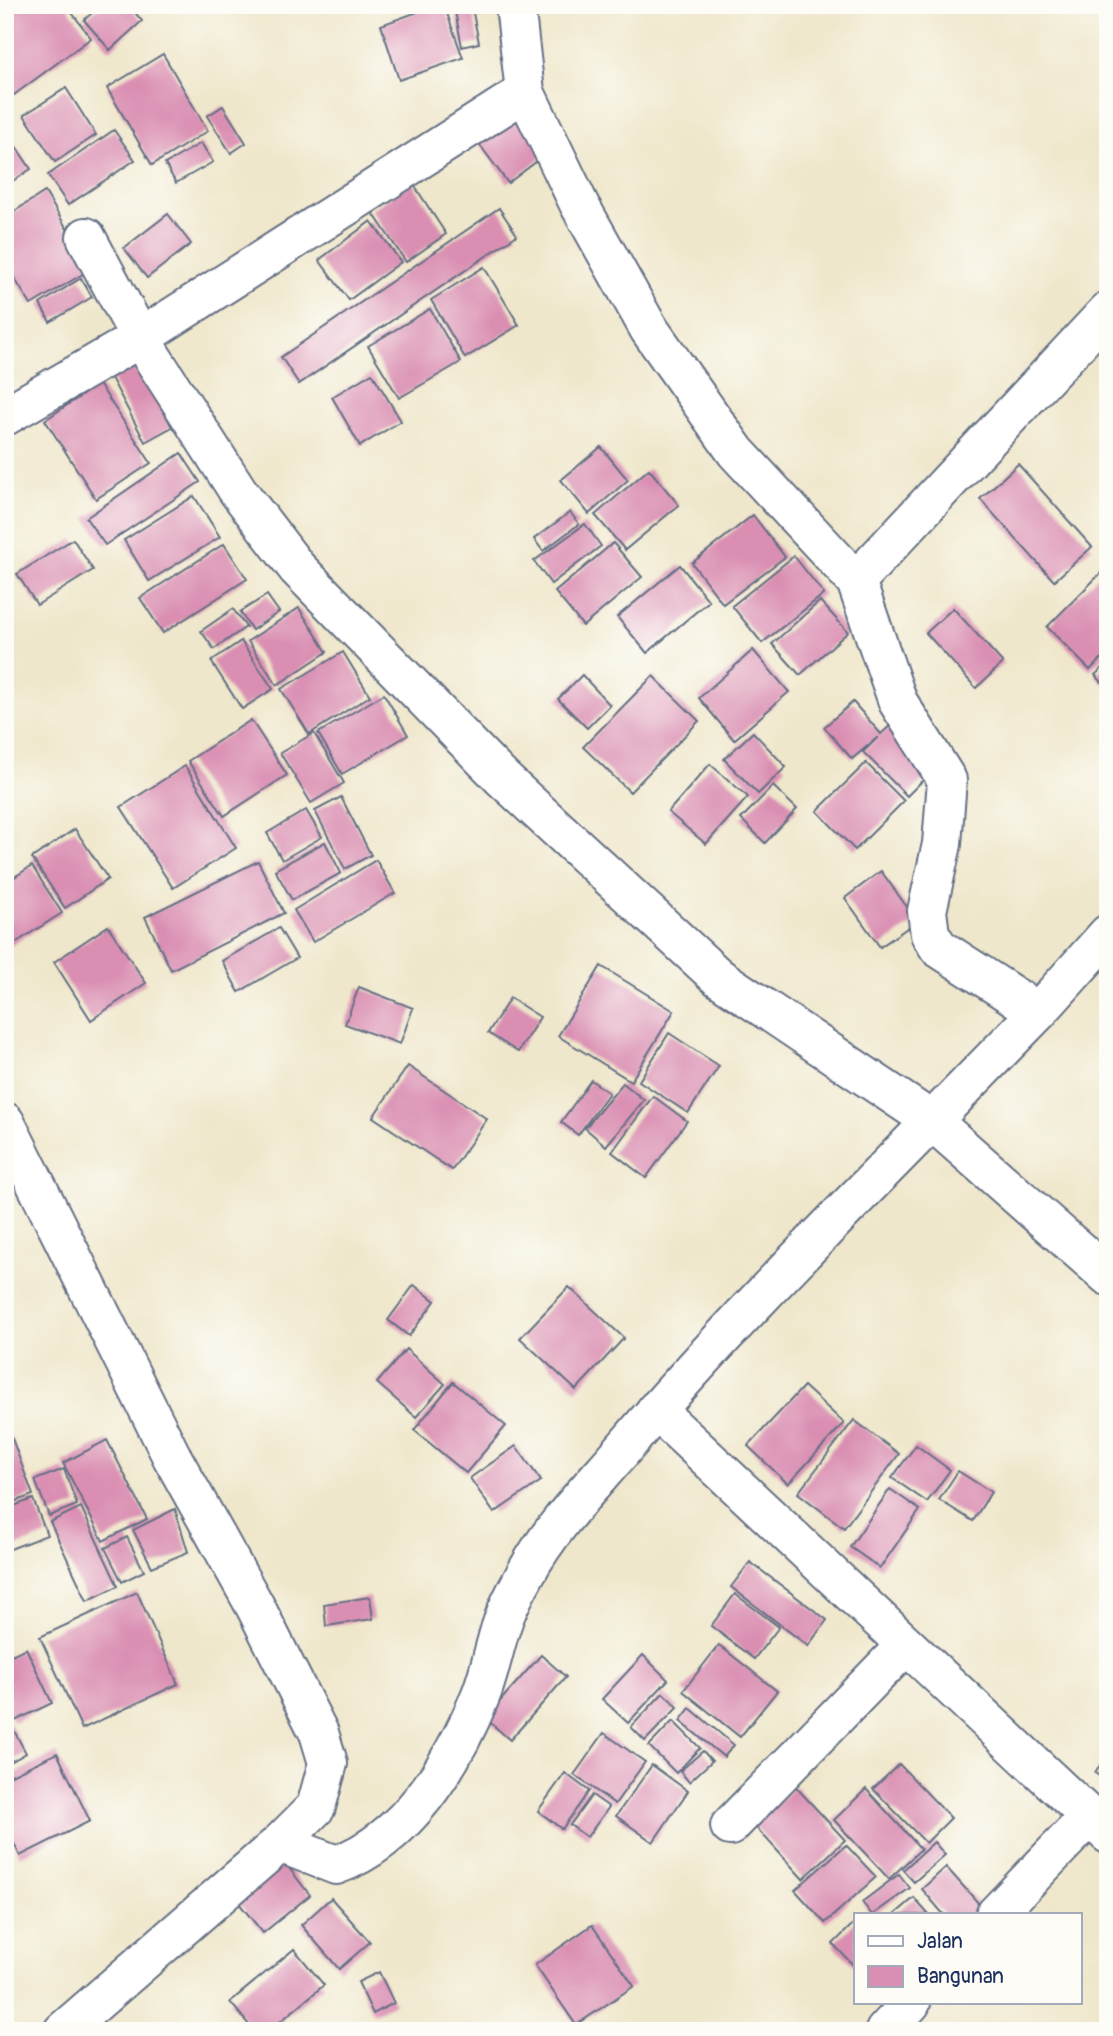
<svg xmlns="http://www.w3.org/2000/svg" width="1113" height="2036" font-family="Pangolin,sans-serif">
  <style>
    .building { fill: #da8fb2 }
    .lines { fill: none; stroke-linecap: round; stroke-linejoin: round }
    .street-casing { stroke: #656f84; stroke-width: 42 }
    .street { stroke: #fff; stroke-width: 38 }
  </style>
  <rect width="100%" height="100%" fill="#fdfcf7"/>
  <filter id="ink" filterUnits="userSpaceOnUse"><feTurbulence type="fractalNoise" baseFrequency=".0143" numOctaves="2"/><feDisplacementMap in="SourceGraphic" scale="14" xChannelSelector="R" yChannelSelector="G"/><feConvolveMatrix kernelMatrix="1 2 1 2 8 2 1 2 1" color-interpolation-filters="sRGB"/></filter>
  <filter id="wash" filterUnits="userSpaceOnUse"><feTurbulence type="fractalNoise" baseFrequency=".00686" numOctaves="4" result="noise"/><feDisplacementMap in="SourceGraphic" scale="28" xChannelSelector="R" yChannelSelector="G"/><feGaussianBlur stdDeviation="1.57" result="paint"/><feColorMatrix in="noise" values="0 0 0 0 0 0 0 0 0 0 0 0 0 0 0 0 0 1.4 0 .05"/><feComposite in="paint" operator="in"/></filter>
  <g filter="url(#wash)">
    <rect width="100%" height="100%" fill="#efe7cb"/>
    <g id="blocks">
      <g class="building">
        <path d="M24 5H66L91 38 14 95 5 84V19Z"/>
        <path d="M101 5H129L142 21 110 50 84 20Z"/>
        <path d="M437 5H444L463 58 399 80 381 25Z"/>
        <path d="M472 8 479 43 462 47 455 11Z"/>
        <path d="M163 54 208 131 152 165 107 88Z"/>
        <path d="M66 88 96 135 55 162 24 115Z"/>
        <path d="M223 106 246 143 231 153 207 116Z"/>
        <path d="M515 106 549 152 508 183 474 137Z"/>
        <path d="M5 130 31 169 5 186Z"/>
        <path d="M114 130 135 160 68 205 48 175Z"/>
        <path d="M201 143 213 162 176 183 165 164Z"/>
        <path d="M412 182 446 234 406 262 371 210Z"/>
        <path d="M45 192 91 269 31 305 5 263V217Z"/>
        <path d="M499 208 517 235 299 384 281 357Z"/>
        <path d="M168 214 191 244 147 278 124 248Z"/>
        <path d="M371 221 401 262 349 300 319 260Z"/>
        <path d="M484 267 519 325 465 358 431 300Z"/>
        <path d="M81 278 92 297 50 322 40 304Z"/>
        <path d="M430 309 461 362 399 398 368 346Z"/>
        <path d="M138 359 172 427 145 442 109 374Z"/>
        <path d="M372 373 401 421 360 446 332 397Z"/>
        <path d="M99 384 151 463 96 499 45 420Z"/>
        <path d="M601 447 628 480 589 514 561 480Z"/>
        <path d="M181 453 200 482 105 545 86 518Z"/>
        <path d="M1018 464 1092 547 1054 581 980 499Z"/>
        <path d="M649 469 679 505 625 550 595 515Z"/>
        <path d="M194 496 220 537 149 581 124 540Z"/>
        <path d="M570 512 579 524 543 551 534 539Z"/>
        <path d="M753 515 785 557 723 604 692 563Z"/>
        <path d="M585 524 601 546 551 584 534 561Z"/>
        <path d="M73 539 93 570 37 605 17 574Z"/>
        <path d="M613 543 642 577 583 626 555 592Z"/>
        <path d="M224 544 247 579 163 633 140 598Z"/>
        <path d="M794 556 824 594 762 643 732 606Z"/>
        <path d="M680 565 709 601 647 653 617 617Z"/>
        <path d="M1108 566V652L1090 670 1047 627Z"/>
        <path d="M267 595 279 612 252 630 240 612Z"/>
        <path d="M820 601 848 632 800 675 772 644Z"/>
        <path d="M299 608 327 652 277 685 248 641Z"/>
        <path d="M953 608 1003 663 976 688 926 633Z"/>
        <path d="M233 609 246 627 214 649 201 631Z"/>
        <path d="M241 641 273 689 242 709 211 661Z"/>
        <path d="M753 650 789 692 734 740 699 698Z"/>
        <path d="M343 652 370 696 309 734 281 689Z"/>
        <path d="M1108 663V688L1095 675Z"/>
        <path d="M582 675 610 705 587 728 558 699Z"/>
        <path d="M653 676 699 721 630 792 583 747Z"/>
        <path d="M384 694 408 735 342 774 318 733Z"/>
        <path d="M853 702 881 734 892 724 935 768 907 796 863 752 878 737 852 759 824 727Z"/>
        <path d="M251 720 287 775 224 816 188 761Z"/>
        <path d="M753 732 786 767 758 794 724 759Z"/>
        <path d="M314 733 344 783 311 803 280 753Z"/>
        <path d="M866 763 904 801 855 850 817 811Z"/>
        <path d="M710 764 748 797 706 844 668 812Z"/>
        <path d="M185 766 236 848 173 888 121 807Z"/>
        <path d="M773 786 797 809 765 843 741 819Z"/>
        <path d="M341 797 371 855 345 869 315 811Z"/>
        <path d="M306 810 322 837 282 860 267 833Z"/>
        <path d="M75 829 108 879 65 908 32 858Z"/>
        <path d="M325 842 341 873 292 900 275 870Z"/>
        <path d="M376 860 395 893 313 942 294 910Z"/>
        <path d="M258 861 284 913 171 970 145 917Z"/>
        <path d="M32 866 62 913 9 947 5 941V883Z"/>
        <path d="M881 871 917 921 880 947 845 898Z"/>
        <path d="M108 926 146 983 91 1020 54 962Z"/>
        <path d="M279 928 297 958 239 992 222 961Z"/>
        <path d="M601 966 674 1011 631 1081 558 1036Z"/>
        <path d="M359 987 413 1008 400 1044 345 1024Z"/>
        <path d="M510 998 540 1017 518 1052 488 1033Z"/>
        <path d="M669 1033 719 1066 688 1113 639 1081Z"/>
        <path d="M408 1066 487 1119 452 1170 373 1117Z"/>
        <path d="M591 1080 609 1093 578 1135 561 1122Z"/>
        <path d="M623 1083 644 1100 606 1146 585 1128Z"/>
        <path d="M653 1096 687 1121 646 1178 612 1152Z"/>
        <path d="M414 1285 435 1301 409 1336 388 1320Z"/>
        <path d="M569 1287 624 1338 576 1390 520 1338Z"/>
        <path d="M406 1349 445 1384 416 1417 377 1383Z"/>
        <path d="M453 1382 506 1426 466 1473 414 1430Z"/>
        <path d="M804 1386 844 1423 788 1484 748 1446Z"/>
        <path d="M854 1420 899 1454 844 1528 798 1493Z"/>
        <path d="M11 1436 33 1495 5 1505V1438Z"/>
        <path d="M107 1440 147 1519 103 1541 63 1463Z"/>
        <path d="M916 1445 950 1470 927 1502 892 1478Z"/>
        <path d="M516 1446 541 1481 494 1513 470 1478Z"/>
        <path d="M64 1469 77 1505 49 1516 35 1480Z"/>
        <path d="M958 1471 991 1492 973 1521 939 1500Z"/>
        <path d="M890 1489 920 1510 880 1568 850 1547Z"/>
        <path d="M33 1499 47 1535 5 1551V1509Z"/>
        <path d="M81 1507 118 1586 87 1601 50 1522Z"/>
        <path d="M175 1509 188 1552 152 1567 133 1530Z"/>
        <path d="M127 1537 144 1571 122 1582 105 1548Z"/>
        <path d="M750 1562 827 1620 808 1646 731 1587Z"/>
        <path d="M137 1592 178 1684 82 1729 40 1637Z"/>
        <path d="M735 1594 779 1627 754 1659 711 1626Z"/>
        <path d="M370 1597 373 1619 326 1626 324 1604Z"/>
        <path d="M719 1645 777 1691 740 1737 683 1691Z"/>
        <path d="M26 1648 52 1703 13 1722 5 1706V1658Z"/>
        <path d="M541 1655 566 1677 510 1740 485 1718Z"/>
        <path d="M643 1655 668 1680 628 1723 602 1699Z"/>
        <path d="M663 1693 678 1707 645 1741 631 1727Z"/>
        <path d="M690 1708 734 1745 724 1757 680 1721Z"/>
        <path d="M5 1714 26 1753 5 1765Z"/>
        <path d="M673 1721 700 1748 676 1773 649 1746Z"/>
        <path d="M604 1733 645 1762 615 1804 574 1775Z"/>
        <path d="M703 1751 712 1761 689 1782 680 1771Z"/>
        <path d="M57 1753 90 1821 20 1856 5 1825V1778Z"/>
        <path d="M1108 1755V1782L1095 1773Z"/>
        <path d="M899 1764 951 1818 926 1843 873 1789Z"/>
        <path d="M652 1765 688 1791 653 1842 616 1816Z"/>
        <path d="M565 1773 589 1791 562 1829 538 1811Z"/>
        <path d="M795 1786 845 1840 803 1879 753 1824Z"/>
        <path d="M866 1789 921 1849 889 1879 834 1820Z"/>
        <path d="M592 1795 609 1807 587 1837 570 1825Z"/>
        <path d="M934 1842 945 1855 914 1882 903 1870Z"/>
        <path d="M846 1845 876 1877 825 1923 795 1890Z"/>
        <path d="M278 1854 310 1895 263 1933 230 1892Z"/>
        <path d="M946 1867 989 1915H944L922 1889Z"/>
        <path d="M899 1874 910 1888 872 1915 862 1902Z"/>
        <path d="M331 1898 370 1942 339 1969 301 1925Z"/>
        <path d="M914 1898 929 1915H894Z"/>
        <path d="M856 1921V1968L833 1944Z"/>
        <path d="M592 1925 634 1986 576 2025 535 1965Z"/>
        <path d="M294 1949 324 1985 269 2031H254L230 2002Z"/>
        <path d="M379 1972 394 2003 373 2014 358 1982Z"/>
      </g>
    </g>
  </g>
  <g filter="url(#ink)">
    <use href="#blocks" fill-opacity="0" stroke="#656f84" stroke-width="2"/>
    <g class="lines">
      <defs>
        <g id="street">
          <path d="M515 5 525 92"/>
          <path d="M5 416 140 338 86 237"/>
          <path d="M856 581 1108 311"/>
          <path d="M1038 1012 932 1121 1108 1276"/>
          <path d="M5 1122 172 1457 255 1606 319 1733 328 1763 316 1807 280 1843"/>
          <path d="M656 1410 1108 1834"/>
          <path d="M730 1826 906 1645"/>
          <path d="M995 1915 1089 1817"/>
          <path d="M63 2031 280 1843 336 1865C407 1840 453 1763 480 1697 490 1673 494 1646 503 1621 508 1605 518 1588 526 1573 551 1527 590 1488 624 1448 721 1334 827 1228 932 1121L718 977 502 778 297 568 238 491 140 338 525 92 579 204 649 329 736 452 856 581 898 702 947 780 942 844 927 911 930 934 939 948 1038 1012 1108 934"/>
          <path d="M885 2031 911 2003"/>
        </g>
      </defs>
      <use href="#street" class="street-casing"/>
      <use href="#street" class="street"/>
    </g>
  </g>
  <rect width="1113" height="2036" fill="none" stroke="#fdfcf7" stroke-width="28"/>
  <rect x="854" y="1913" width="228" height="91" fill="#fdfcf7" stroke="#a3aaba" stroke-width="2"/>
  <rect x="868" y="1936" width="35" height="10" fill="#ffffff" stroke="#a3aaba" stroke-width="2"/>
  <text x="917" y="1948" font-size="21" fill="#1b2f5e">Jalan</text>
  <rect x="868" y="1966" width="35" height="21" fill="#da8fb2" stroke="#a3aaba" stroke-width="2"/>
  <text x="917" y="1983" font-size="21" fill="#1b2f5e">Bangunan</text>
</svg>
